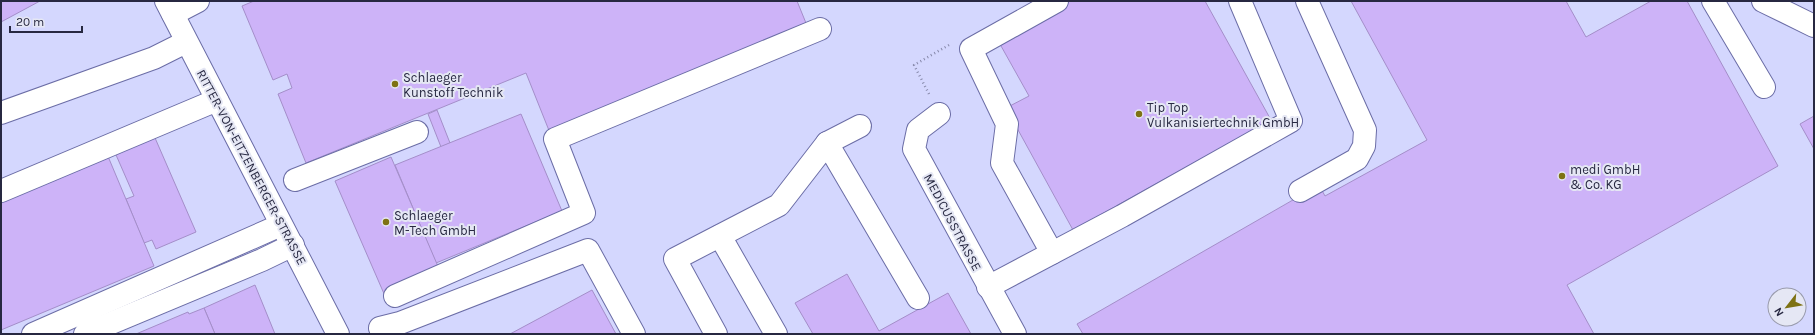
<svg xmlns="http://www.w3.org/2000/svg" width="1815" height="335" font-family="Karla,sans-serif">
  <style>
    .building { fill: #cdb3f8; stroke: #a48ec9 }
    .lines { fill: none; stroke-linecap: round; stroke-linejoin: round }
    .minor-casing { stroke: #6b6da6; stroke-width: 24 }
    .path { stroke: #8789aa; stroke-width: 2.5; stroke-dasharray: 1 3; stroke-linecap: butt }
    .minor { stroke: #fff; stroke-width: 22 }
    .poi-dot { fill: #7e7213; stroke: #e5e7f4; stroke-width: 1.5 }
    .labels { text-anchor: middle; stroke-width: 4; stroke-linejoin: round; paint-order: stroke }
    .poi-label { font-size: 13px; fill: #272841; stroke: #e5e7f4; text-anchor: start }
    .street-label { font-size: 13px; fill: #272841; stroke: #e5e7f4 }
  </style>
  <rect width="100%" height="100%" fill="#d4d7fe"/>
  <g class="building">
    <path d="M1 1H40L1 22Z"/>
    <path d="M254 1H797L808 28 550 133 526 73 306 163 278 94 292 88 287 74 273 80 242 6Z"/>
    <path d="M1061 1H1205L1271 120 1073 230 1006 108 1029 96 996 37Z"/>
    <path d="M1351 1H1566L1586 37 1651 1H1687L1778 166 1567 285 1594 334H1083L1077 324 1319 185 1325 196 1427 140Z"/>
    <path d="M437 110 450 143 441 147 428 114Z"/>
    <path d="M521 114 562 211 436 263 395 165Z"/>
    <path d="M1814 116V149L1800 124Z"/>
    <path d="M152 131 196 232 156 249 152 240 144 243 126 199 134 196 113 148Z"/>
    <path d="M107 154 154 266 1 330V199Z"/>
    <path d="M391 157 440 271 385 296 335 181Z"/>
    <path d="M847 274 879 331 948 293 971 334H813L795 303Z"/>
    <path d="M255 285 275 334H215L204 308Z"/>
    <path d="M592 290 616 334H510Z"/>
    <path d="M204 308 215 334H136L188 312 189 314Z"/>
  </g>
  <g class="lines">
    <defs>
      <g id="minor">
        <path d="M166 1 338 334"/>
        <path d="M1713 1 1764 87"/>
        <path d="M1763 1 1814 26"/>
        <path d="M173 14 198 1"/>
        <path d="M1 113 154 58 186 42"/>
        <path d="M939 114 918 130 914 149 1015 334"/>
        <path d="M827 143 860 126"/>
        <path d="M295 180 417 132"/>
        <path d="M1 191 217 100"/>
        <path d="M1300 191 1357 159 1364 146 1365 130 1307 1"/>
        <path d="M720 236 776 334"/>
        <path d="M1052 253 1002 163 1007 124 971 49 1057 1"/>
        <path d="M988 287 1122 216 1291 121 1240 1"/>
        <path d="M395 296 584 213 555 139 820 29"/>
        <path d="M380 328 400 323 588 250 634 334"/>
        <path d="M33 334 281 225"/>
        <path d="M85 334 262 260 293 245"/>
        <path d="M716 334 675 259 779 205 827 143 918 298"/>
      </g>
    </defs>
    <use href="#minor" class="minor-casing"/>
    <path class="path" d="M929 94 914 65 949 45"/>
    <use href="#minor" class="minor"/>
  </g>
  <g class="poi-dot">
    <circle cx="395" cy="84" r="4"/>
    <circle cx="1139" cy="114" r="4"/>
    <circle cx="1562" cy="176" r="4"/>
    <circle cx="386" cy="222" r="4"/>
  </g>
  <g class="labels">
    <g class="poi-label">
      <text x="403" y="82">Schlaeger<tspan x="403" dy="15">Kunstoff Technik</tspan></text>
      <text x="1147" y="112">Tip Top<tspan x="1147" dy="15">Vulkanisiertechnik GmbH</tspan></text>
      <text x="1570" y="174">medi GmbH<tspan x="1570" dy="15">&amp; Co. KG</tspan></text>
      <text x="394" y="220">Schlaeger<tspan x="394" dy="15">M-Tech GmbH</tspan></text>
    </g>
    <g class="street-label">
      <text transform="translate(252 167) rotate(62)" y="5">RITTER-VON-EITZENBERGER-STRASSE</text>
      <text transform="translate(953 222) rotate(62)" y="5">MEDICUSSTRASSE</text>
    </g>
  </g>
  <rect width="1815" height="335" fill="none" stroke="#272841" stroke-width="4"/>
  <g transform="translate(1787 307) rotate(239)"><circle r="19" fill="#e5e7f4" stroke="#999bac"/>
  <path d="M0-3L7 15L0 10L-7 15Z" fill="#7e7213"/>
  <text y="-6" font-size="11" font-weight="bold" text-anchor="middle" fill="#272841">N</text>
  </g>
  <path d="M10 26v6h72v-6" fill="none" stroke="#272841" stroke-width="2"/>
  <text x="16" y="26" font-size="12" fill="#272841" stroke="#e5e7f4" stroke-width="3" paint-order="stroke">20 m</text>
</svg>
